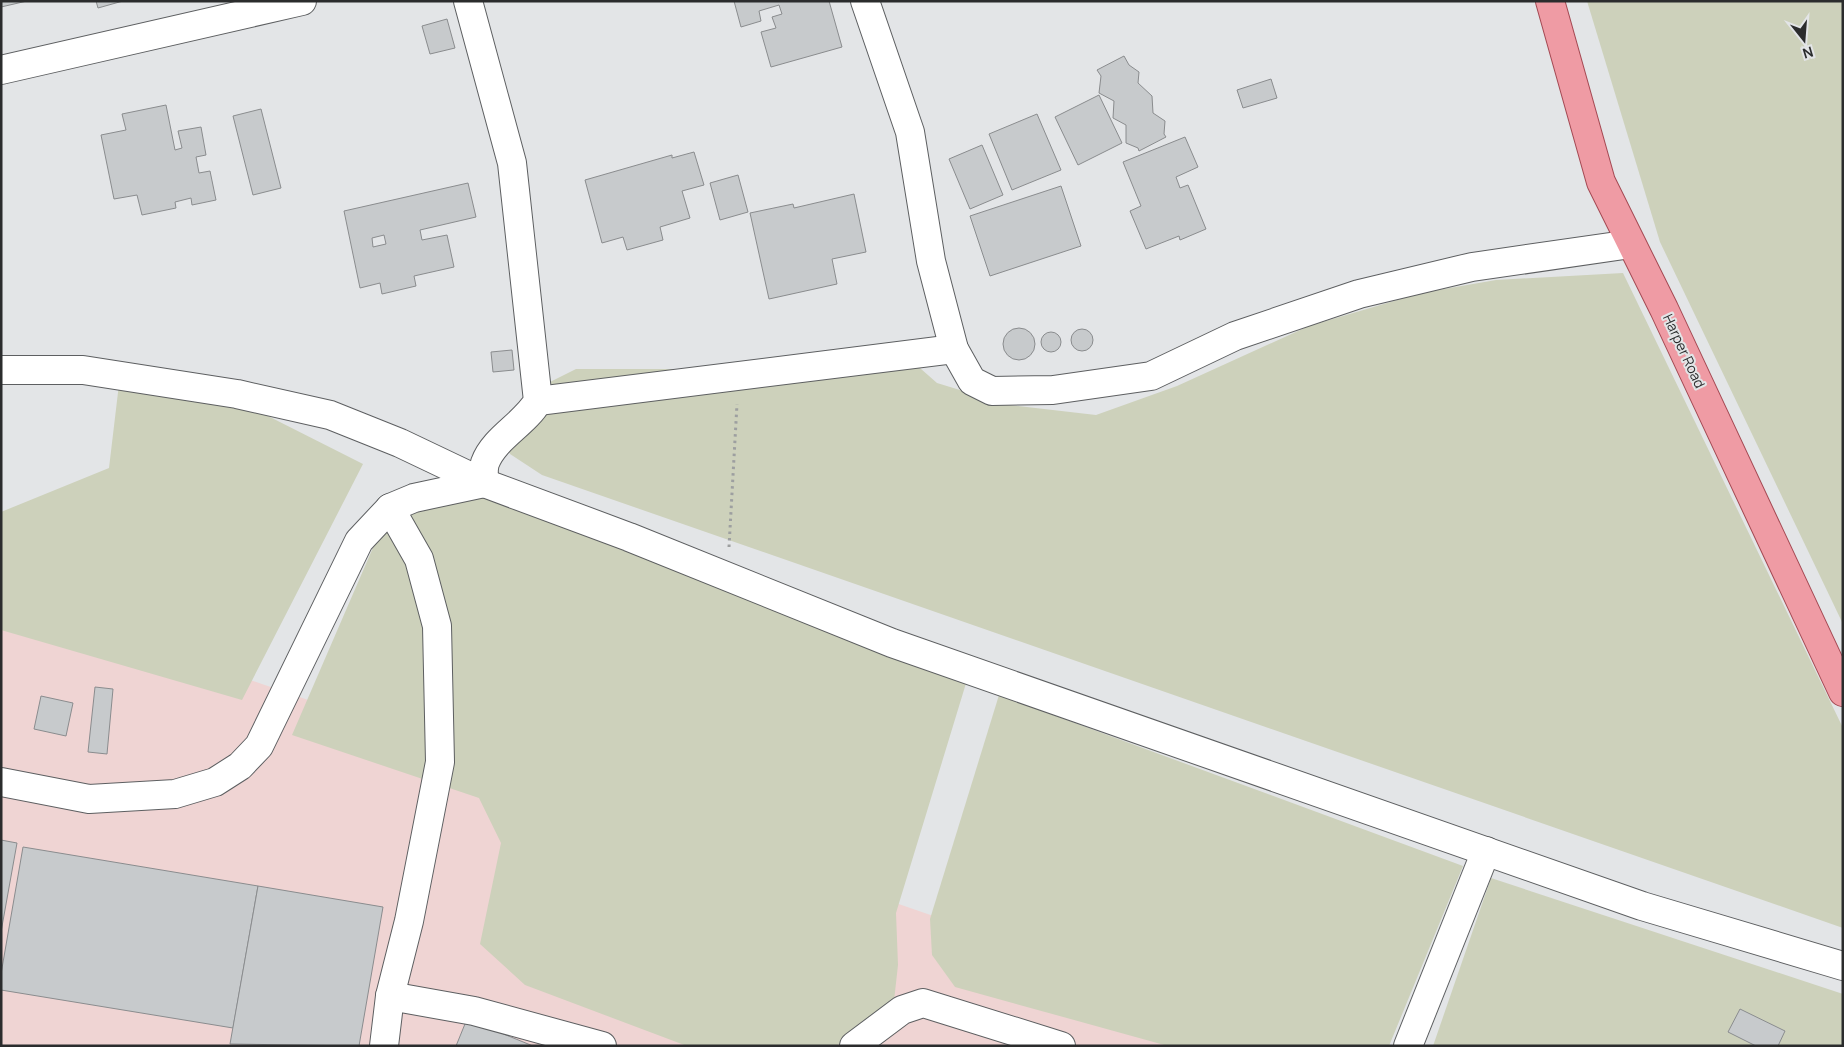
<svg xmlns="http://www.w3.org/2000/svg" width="1844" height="1047" font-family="Manrope,sans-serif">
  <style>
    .commercial { fill: #efd4d3 }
    .green { fill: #cdd1bb }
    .building { fill: #c7cacc; stroke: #8a8c8e; fill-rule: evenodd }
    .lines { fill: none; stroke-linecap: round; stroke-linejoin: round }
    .minor-casing { stroke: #5d5f61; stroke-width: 30 }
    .major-casing { stroke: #a44953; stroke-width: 30 }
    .path { stroke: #9d9fa0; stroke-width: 3; stroke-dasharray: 2.5 4; stroke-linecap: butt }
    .minor { stroke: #fff; stroke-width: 28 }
    .major { stroke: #ef9ba4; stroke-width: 28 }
    .labels { text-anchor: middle; stroke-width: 4; stroke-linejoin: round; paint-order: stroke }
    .street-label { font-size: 14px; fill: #2b2c2d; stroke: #e3e5e7 }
  </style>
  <rect width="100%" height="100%" fill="#e3e5e7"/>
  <path class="commercial" d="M1 594 1310 1046H1Z"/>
  <g class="green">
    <path d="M1587 1H1843V624L1660 242Z"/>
    <path d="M1623 273 1843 728V928L542 475 510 454 502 422 530 392 576 369H746L904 354 937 383 1009 405 1096 415 1177 386 1309 326 1421 293 1496 280Z"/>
    <path d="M119 384 264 414 363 464 242 700 1 630V512L109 468Z"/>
    <path d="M500 497 967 680 896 913 898 965 894 1001 863 1036 834 1046H687L525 985 480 944 501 843 479 798 292 735 375 543C391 528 409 511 430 504 452 497 477 498 500 497Z"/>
    <path d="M999 695 1463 866 1389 1046H1168L955 987 932 955 930 919Z"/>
    <path d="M1491 878 1843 994V1046H1433Z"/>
  </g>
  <g class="building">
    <path d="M1 1H27L1 7Z"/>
    <path d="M96 1H123L98 8Z"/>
    <path d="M734 1H829L842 47 771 67 761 32 776 28 772 17 782 14 779 5 759 11 761 21 741 27Z"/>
    <path d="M447 19 455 48 430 54 422 26Z"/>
    <path d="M1124 56 1129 65 1139 72 1138 83 1152 96 1153 113 1165 121 1164 134 1166 137 1139 151 1138 148 1126 143V125L1113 118 1114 101 1099 93 1101 76 1097 70Z"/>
    <path d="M1271 79 1277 98 1243 108 1237 90Z"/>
    <path d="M1099 95 1122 143 1078 165 1055 117Z"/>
    <path d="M166 105 175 150 182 148 178 131 201 127 206 155 196 157 199 173 210 171 216 200 192 205 191 198 175 202 176 208 142 215 137 195 114 199 101 135 126 130 122 114Z"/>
    <path d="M261 109 281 188 253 195 233 116Z"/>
    <path d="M1037 114 1061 170 1012 190 989 134Z"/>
    <path d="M1185 137 1198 167 1176 177 1180 188 1188 185 1206 229 1180 240 1179 236 1146 249 1130 211 1141 206 1123 162Z"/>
    <path d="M982 145 1003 195 970 209 949 159Z"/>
    <path d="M694 152 704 185 682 191 690 218 660 227 663 240 627 250 623 237 602 243 585 180 672 155V158Z"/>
    <path d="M738 175 748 212 720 220 710 183Z"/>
    <path d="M468 183 476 217 420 230 422 240 447 235 454 267 414 276 416 286 382 294 380 283 360 288 344 211ZM384 235 386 244 373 247 372 238Z"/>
    <path d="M1061 186 1081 246 990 276 970 216Z"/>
    <path d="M854 194 866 252 832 259 837 284 769 299 750 213 793 204 794 208Z"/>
    <circle cx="1019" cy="344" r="16"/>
    <circle cx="1082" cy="340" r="11"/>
    <circle cx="1051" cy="342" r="10"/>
    <path d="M512 350 514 370 493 372 491 352Z"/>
    <path d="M95 687 113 689 107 754 88 752Z"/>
    <path d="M41 696 73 703 66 736 34 729Z"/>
    <path d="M1 840 17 843 1 932Z"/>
    <path d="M23 847 258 886 233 1028 1 990V974Z"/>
    <path d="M258 886 383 907 359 1046 230 1044Z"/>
    <path d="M1740 1009 1785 1031 1778 1046H1756L1728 1032Z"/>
    <path d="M467 1019 533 1046H456Z"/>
  </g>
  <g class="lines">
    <defs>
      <g id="minor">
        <path d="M468 1 512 163 538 401C525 424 494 438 485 463 483 469 484 477 484 483"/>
        <path d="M865 1 910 132 931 261 954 349 972 381 992 391 1053 390 1151 376 1235 336 1359 294 1472 267 1631 244"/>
        <path d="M1 70 302 1"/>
        <path d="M1 370H83L237 394 330 415 400 443 484 483 629 537 892 643 1642 906 1843 966"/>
        <path d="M538 401 954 349"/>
        <path d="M1 782 89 799 175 794 215 782 240 766 259 746 359 541 390 508 414 498 484 483"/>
        <path d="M390 996 474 1011 602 1046"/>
        <path d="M384 1046 390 996 409 921 440 762 437 626 419 559 390 508"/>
        <path d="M854 1046 902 1010 923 1003 1061 1046"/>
        <path d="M1408 1046 1486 851"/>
      </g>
      <path id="major" d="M1550 1 1601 182 1664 309 1843 692"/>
    </defs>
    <use href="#minor" class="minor-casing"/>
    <use href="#major" class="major-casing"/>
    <path class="path" d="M729 547 737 404"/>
    <use href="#minor" class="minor"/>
    <use href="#major" class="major"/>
  </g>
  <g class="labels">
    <g class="street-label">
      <text transform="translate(1684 351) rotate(65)" y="5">Harper Road</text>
    </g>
  </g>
  <rect width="1844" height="1047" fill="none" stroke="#2b2c2d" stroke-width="5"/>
  <g transform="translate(1804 40) rotate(163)" stroke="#e3e5e7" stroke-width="4" paint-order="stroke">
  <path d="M0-4L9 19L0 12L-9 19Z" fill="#2b2c2d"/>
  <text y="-8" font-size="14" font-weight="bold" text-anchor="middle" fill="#2b2c2d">N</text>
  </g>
</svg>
